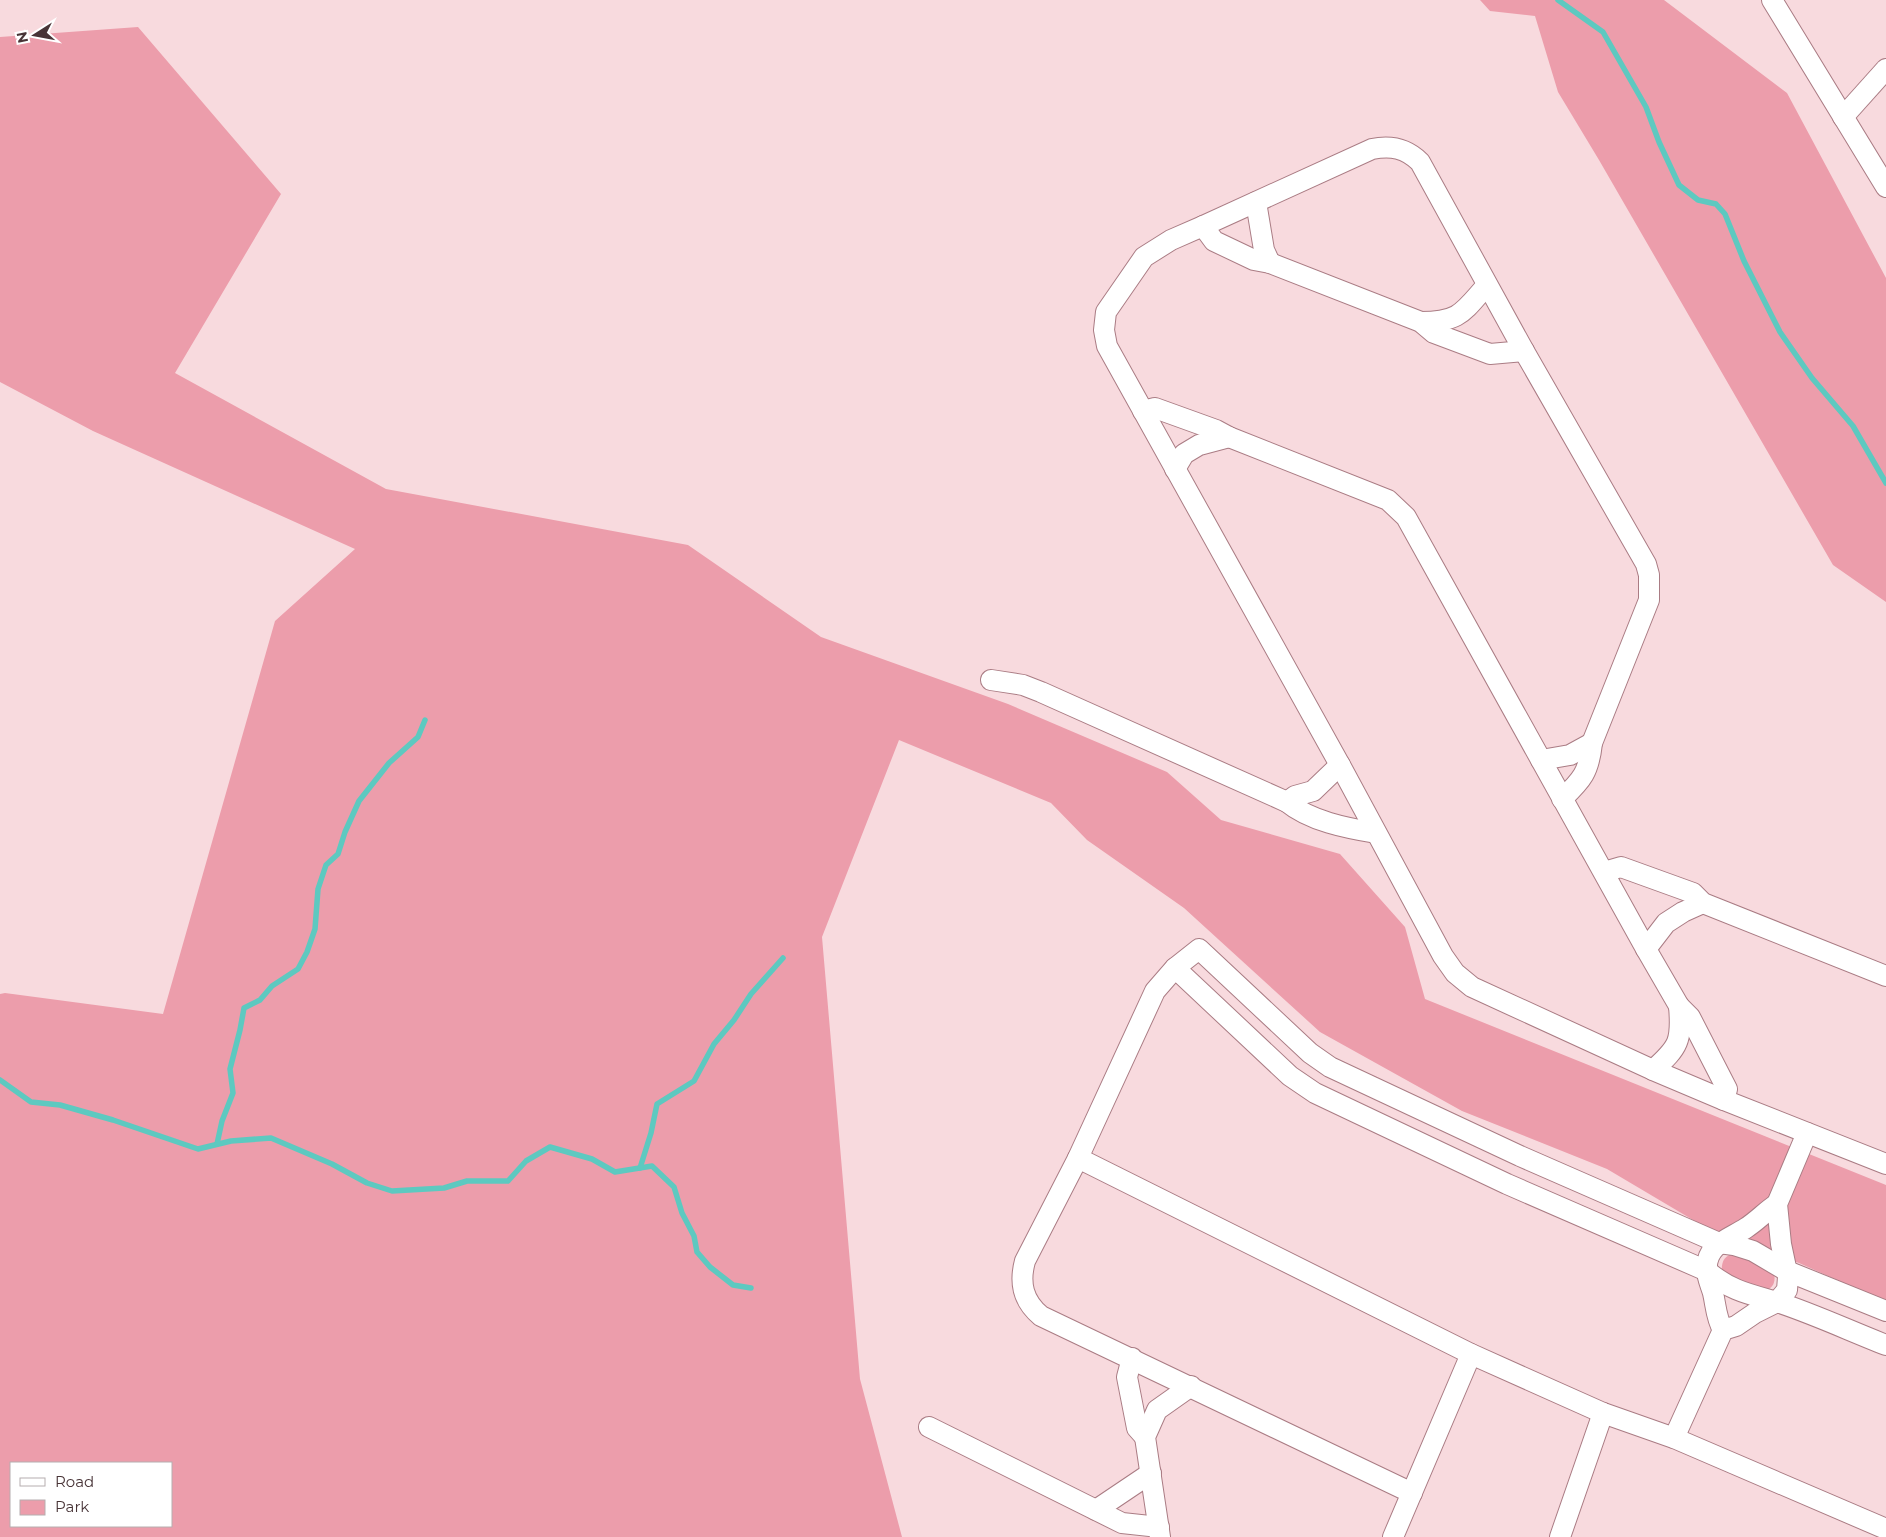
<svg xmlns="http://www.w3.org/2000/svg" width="1886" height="1537" font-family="Montserrat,sans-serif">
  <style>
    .green { fill: #ec9dab; fill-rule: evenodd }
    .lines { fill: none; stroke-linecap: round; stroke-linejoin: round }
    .stream { stroke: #5dc9c0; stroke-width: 5.5 }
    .minor-casing { stroke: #aa7c84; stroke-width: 22 }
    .minor { stroke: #fff; stroke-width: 20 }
  </style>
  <rect width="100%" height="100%" fill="#f8dade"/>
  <g class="green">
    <path d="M1480 0H1664L1787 93 1886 278V602L1833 565 1599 160 1558 92 1535 16 1490 11Z"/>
    <path d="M138 27 281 194 175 373 386 489 688 545 821 637 1008 704 1167 772 1221 820 1340 854 1405 927 1425 999 1886 1185V1302L1799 1263 1715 1233 1607 1169 1462 1111 1320 1032 1184 908 1087 840 1051 803 899 740 822 937 860 1379 902 1537H0V994L5 993 163 1014 275 621 355 549 93 431 0 382V37ZM11 1463H171V1526H11Z"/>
    <path d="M1734 1253H1740L1774 1273C1776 1283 1773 1288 1763 1292L1722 1272C1721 1262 1724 1256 1734 1253Z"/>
  </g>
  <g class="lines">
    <g class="stream">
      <path d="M1558 0 1603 32 1646 107 1659 142 1679 185 1698 200 1716 204 1725 214 1744 261 1780 332 1812 378 1853 426 1886 483"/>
      <path d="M0 1080 31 1102 60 1105 113 1120 198 1149 231 1141 271 1138 332 1164 367 1183 392 1191 444 1188 467 1181H508L526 1161 550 1147 592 1159 615 1172 652 1166 674 1187 682 1213 694 1236 697 1252 710 1267 733 1285 751 1288"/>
      <path d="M217 1144 222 1121 233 1093 230 1069 240 1030 244 1008 260 1000 272 986 298 969 307 952 315 929 318 889 326 865 338 854 345 832 359 801 389 763 418 737 425 720"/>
      <path d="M640 1168 651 1133 657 1104 694 1081 714 1044 734 1020 751 994 783 958"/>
    </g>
    <defs>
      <g id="minor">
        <path d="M1772 0 1886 187"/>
        <path d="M1843 117 1886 69"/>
        <path d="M1256 202 1264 250 1270 263"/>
        <path d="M1203 226 1214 241 1254 260 1270 263 1421 322 1434 333 1490 354 1524 351"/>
        <path d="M1421 322C1460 322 1463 312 1487 285"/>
        <path d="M1143 411 1155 408 1216 430 1229 437 1388 500 1406 517 1646 949 1679 1006 1690 1017 1727 1089 1724 1100"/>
        <path d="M1175 469 1184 454 1199 445 1229 437"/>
        <path d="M991 680 1023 685 1041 692 1287 802C1310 821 1346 828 1376 833"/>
        <path d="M1541 760 1570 755 1592 743"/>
        <path d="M1562 799C1582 780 1589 772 1592 743L1649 600V575L1646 564 1524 351 1420 162C1406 148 1391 145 1372 149L1203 226 1171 240 1144 257 1106 312 1104 330 1107 346 1340 765 1443 956 1455 973 1472 987 1653 1070 1724 1100 1886 1164"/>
        <path d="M1287 802 1295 796 1313 791 1340 765"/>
        <path d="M1604 872 1621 867 1693 893 1703 903 1886 976"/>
        <path d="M1646 949 1666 923 1683 912 1703 903"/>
        <path d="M1175 968 1290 1076 1315 1093 1507 1184 1707 1271C1731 1291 1749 1294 1777 1302 1814 1314 1850 1331 1886 1345"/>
        <path d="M1653 1070C1679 1047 1682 1041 1679 1006"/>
        <path d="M1078 1158 1471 1354 1603 1413 1674 1438 1886 1529"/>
        <path d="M1723 1330C1716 1318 1716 1306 1713 1293 1711 1286 1707 1278 1707 1270 1705 1245 1729 1239 1746 1228 1757 1221 1766 1211 1777 1204"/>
        <path d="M1132 1358 1127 1377 1137 1428 1145 1437"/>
        <path d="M929 1427 1122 1523 1159 1527"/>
        <path d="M1674 1438 1723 1330 1736 1326 1755 1313 1777 1302 1787 1290 1788 1277 1781 1244 1777 1204 1807 1133"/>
        <path d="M1412 1493 1041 1316C1023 1301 1019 1283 1025 1261L1078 1158 1155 991 1175 968 1199 949 1310 1053 1330 1067 1520 1156 1719 1243 1734 1245 1753 1251 1787 1271 1886 1311"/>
        <path d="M1096 1510 1151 1473"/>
        <path d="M1160 1537 1145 1437 1157 1410 1191 1386"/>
        <path d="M1393 1537 1471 1354"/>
        <path d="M1560 1537 1603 1413"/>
      </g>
    </defs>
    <use href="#minor" class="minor-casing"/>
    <use href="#minor" class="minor"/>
  </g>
  <rect x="10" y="1462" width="162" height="65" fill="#ffffff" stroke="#b6aeaf"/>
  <rect x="20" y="1478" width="25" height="8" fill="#ffffff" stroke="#b6aeaf"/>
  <text x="55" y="1487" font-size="15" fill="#483437">Road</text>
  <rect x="20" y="1500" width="25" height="15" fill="#ec9dab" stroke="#b6aeaf"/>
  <text x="55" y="1512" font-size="15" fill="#483437">Park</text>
  <g transform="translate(35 35) rotate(259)" stroke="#ffffff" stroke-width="4" paint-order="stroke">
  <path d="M0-4L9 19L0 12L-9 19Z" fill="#483437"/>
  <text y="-8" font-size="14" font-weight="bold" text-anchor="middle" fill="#483437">N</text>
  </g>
</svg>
